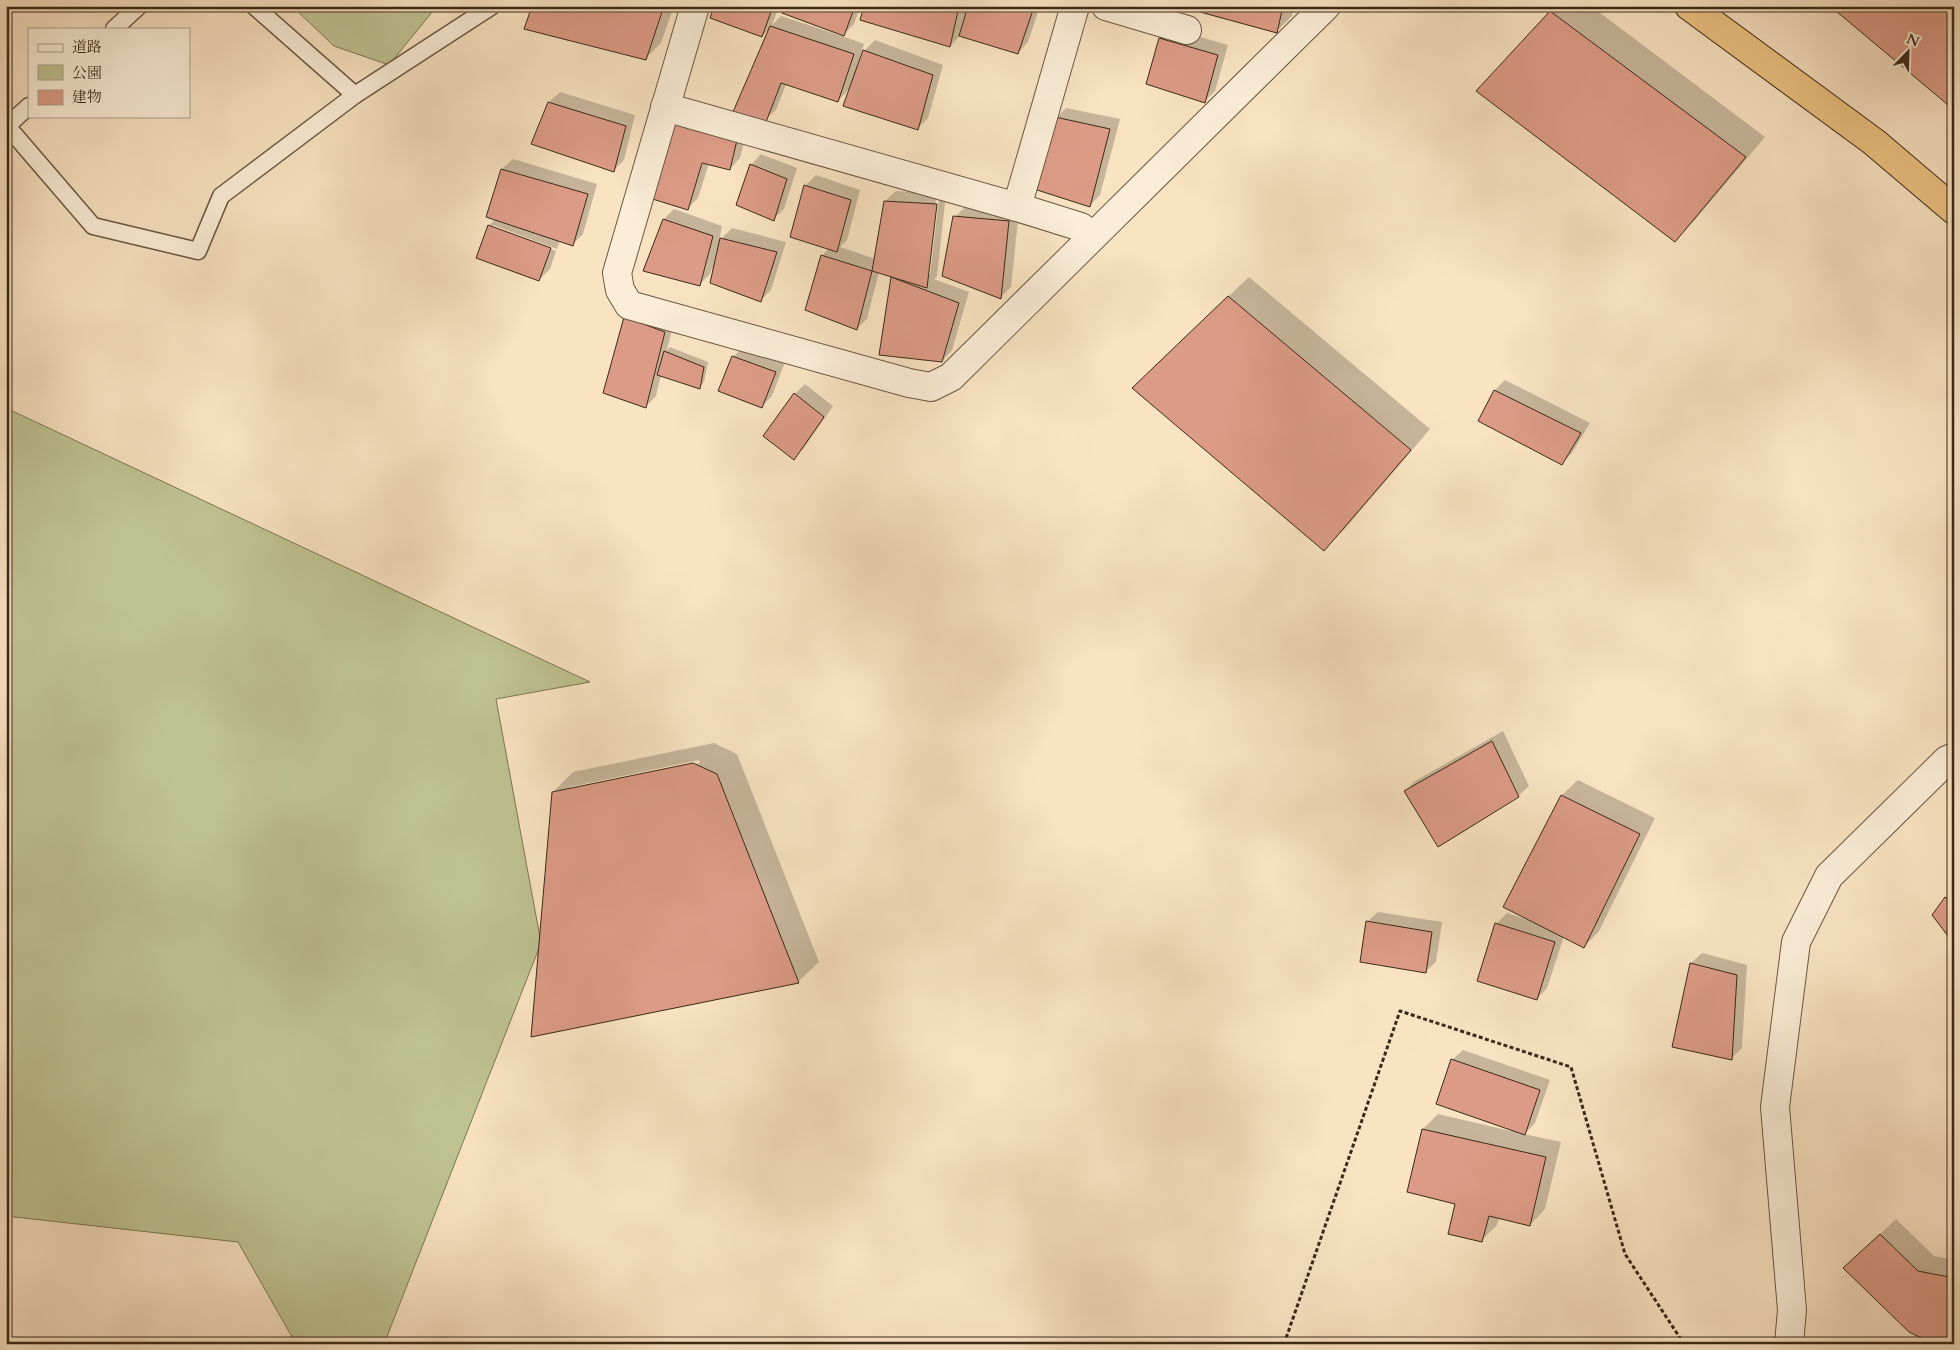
<svg xmlns="http://www.w3.org/2000/svg" width="1960" height="1350" font-family="Cardo,'Noto Serif JP',serif">
  <style>
    .green { fill: #bfc392; stroke: #7d7655 }
    .shadow { fill: #0003; fill-rule: evenodd }
    .building { fill: #dc9b86; stroke: #3b2918 }
    .lines { fill: none; stroke-linecap: round; stroke-linejoin: round }
    .service-casing { stroke: #6a5842; stroke-width: 19 }
    .minor-casing { stroke: #6a5842; stroke-width: 30 }
    .trunk-casing { stroke: #3b2918; stroke-width: 30 }
    .path { stroke: #3b2918; stroke-width: 3; stroke-dasharray: 4 2.5; stroke-linecap: butt }
    .service { stroke: #fbedd7; stroke-width: 16 }
    .minor { stroke: #fbedd7; stroke-width: 28 }
    .trunk { stroke: #ecc281; stroke-width: 28 }
  </style>
  <rect width="100%" height="100%" fill="#f9e3c2"/>
  <filter id="stains"><feTurbulence type="fractalNoise" baseFrequency=".004" numOctaves="4"/><feColorMatrix values="0 0 0 0 .2 0 0 0 0 .09 0 0 0 0 .02 0 0 0 .5 -.17"/></filter>
  <radialGradient id="worn" r=".72"><stop offset=".6" stop-color="#630" stop-opacity="0"/><stop offset="1" stop-color="#630" stop-opacity=".3"/></radialGradient>
  <g class="green">
    <path d="M292 6H437L389 65 334 46Z"/>
    <path d="M6 408 590 682 496 699 541 943 384 1344H296L238 1242 6 1216Z"/>
  </g>
  <g class="shadow">
    <path d="M533 6H674L661 43 646 58Z"/>
    <path d="M715 6H779L772 25 781 16 842 36V34L785 6H860L854 24 842 36 864 44 857 65 859 66 865 50 875 40 943 65 928 118 918 128 850 88 838 101 786 84 776 110 765 120 771 27 762 36Z"/>
    <path d="M866 6H967L965 16H967L970 6H1040L1028 42 1018 53 961 35 950 46Z"/>
    <path d="M1182 6H1294L1292 16 1277 31Z"/>
    <path d="M1556 6H1591L1765 137 1694 221 1674 241 1477 91Z"/>
    <path d="M1170 28 1228 45 1215 91 1205 101 1160 38Z"/>
    <path d="M560 92 635 115 624 160 614 170 533 144 549 102Z"/>
    <path d="M1066 108 1120 119 1100 195 1090 205 1056 118Z"/>
    <path d="M747 130 740 158 730 169 709 163 698 198 687 209 648 196Z"/>
    <path d="M761 154 797 168 784 209 773 219 751 165Z"/>
    <path d="M513 159 597 184 583 234 572 245 560 240 557 249 493 225V228L556 251 550 269 539 280 489 226 495 219 487 216 502 169Z"/>
    <path d="M816 175 860 190 847 240 840 247 876 259 885 201 896 191 946 194 937 276 934 279 969 292 952 350 942 361 880 354 892 276 879 272 867 319 856 329 807 310 823 255 829 248 805 186ZM936 198H939L930 275H927Z"/>
    <path d="M965 207 1019 211 1011 287 1001 297 955 217Z"/>
    <path d="M674 209 722 226 719 241 732 228 786 242 771 290 761 300 712 268 710 274 700 284 645 270 664 219Z"/>
    <path d="M1249 277 1430 429 1344 530 1324 549 1153 368Z"/>
    <path d="M625 317 674 322 667 350 670 347 708 362 704 382 700 387 661 375 656 396 645 407Z"/>
    <path d="M744 346 785 362 772 396 762 406 733 357Z"/>
    <path d="M1505 380 1590 423 1572 453 1562 463 1495 390Z"/>
    <path d="M805 384 833 406 804 448 794 458 795 394Z"/>
    <path d="M1503 731 1529 786 1518 796 1405 791 1415 781Z"/>
    <path d="M714 743 737 754 819 962 799 981 533 1036 553 792 573 772ZM699 760 700 763 570 789V787Z"/>
    <path d="M1578 780 1655 818 1599 931 1584 947 1564 936 1547 988 1537 999 1496 924 1507 913 1528 920 1529 919 1505 907 1562 795Z"/>
    <path d="M1954 890V942L1934 915Z"/>
    <path d="M1378 912 1442 922 1436 962 1425 972 1367 922Z"/>
    <path d="M1702 953 1747 965 1742 1048 1732 1058 1674 1046 1691 963Z"/>
    <path d="M1463 1050 1550 1080 1535 1123 1524 1134 1561 1142 1545 1209 1530 1225 1499 1218 1497 1225 1482 1240 1456 1203 1423 1129 1438 1114 1511 1131 1512 1129 1452 1060Z"/>
    <path d="M1896 1219 1934 1256 1954 1260V1344H1936L1860 1253Z"/>
  </g>
  <g class="building">
    <path d="M532 6H664L646 60 524 29Z"/>
    <path d="M714 6H773L762 37 710 18Z"/>
    <path d="M784 6H855L844 36 782 13Z"/>
    <path d="M864 6H959L950 47 860 20Z"/>
    <path d="M968 6H1022L1033 10 1018 54 959 36Z"/>
    <path d="M1178 6H1283L1277 33Z"/>
    <path d="M1830 6H1954V110Z"/>
    <path d="M1550 11 1746 157 1675 242 1476 91Z"/>
    <path d="M770 26 854 54 838 102 781 83 766 122 733 112Z"/>
    <path d="M1159 38 1218 55 1205 103 1146 84Z"/>
    <path d="M863 50 933 75 918 130 843 106Z"/>
    <path d="M548 102 626 126 614 172 531 144Z"/>
    <path d="M1055 117 1110 129 1090 207 1034 189Z"/>
    <path d="M670 119 737 140 730 170 702 163 688 210 646 197Z"/>
    <path d="M750 164 787 179 774 221 736 205Z"/>
    <path d="M501 169 588 194 573 246 486 217Z"/>
    <path d="M804 185 851 200 837 252 790 237Z"/>
    <path d="M884 201 937 204 927 288 872 271Z"/>
    <path d="M953 216 1009 221 1001 299 942 276Z"/>
    <path d="M663 219 713 236 700 286 643 271Z"/>
    <path d="M488 225 551 248 539 281 476 258Z"/>
    <path d="M720 238 777 252 761 302 710 283Z"/>
    <path d="M821 255 872 271 857 330 805 310Z"/>
    <path d="M891 277 959 303 942 362 879 355Z"/>
    <path d="M1228 296 1411 450 1324 551 1132 388Z"/>
    <path d="M624 317 665 332 646 408 603 393Z"/>
    <path d="M664 351 704 367 700 389 657 375Z"/>
    <path d="M732 356 776 372 762 408 718 391Z"/>
    <path d="M1494 390 1581 433 1562 465 1478 421Z"/>
    <path d="M794 393 824 417 794 460 763 436Z"/>
    <path d="M1492 741 1519 797 1438 847 1404 791Z"/>
    <path d="M693 763 717 774 799 983 531 1037 552 792Z"/>
    <path d="M1561 795 1640 834 1584 948 1503 907Z"/>
    <path d="M1945 897 1954 903V944L1932 915Z"/>
    <path d="M1366 921 1432 932 1426 973 1360 962Z"/>
    <path d="M1495 923 1555 942 1537 1000 1477 981Z"/>
    <path d="M1690 963 1737 975 1732 1060 1672 1047Z"/>
    <path d="M1451 1059 1540 1090 1525 1135 1436 1104Z"/>
    <path d="M1422 1129 1546 1157 1530 1226 1489 1216 1482 1242 1448 1234 1455 1204 1407 1192Z"/>
    <path d="M1880 1234 1918 1271 1954 1278V1334L1952 1344H1934L1909 1332 1843 1268Z"/>
  </g>
  <g class="lines">
    <defs>
      <g id="service">
        <path d="M254 6 355 95 492 6"/>
        <path d="M114 29 139 6"/>
        <path d="M29 106 7 126 93 226 198 251 221 196 355 95"/>
      </g>
      <g id="minor">
        <path d="M695 6 617 273 620 290 629 305 909 383 931 387 951 377 1326 6"/>
        <path d="M1106 6 1187 30"/>
        <path d="M665 107 1017 207 1081 227 1091 238"/>
        <path d="M1017 207 1075 6"/>
        <path d="M1789 1344 1792 1310 1775 1107 1796 942 1829 876 1947 760 1954 757"/>
      </g>
      <path id="trunk" d="M1689 6 1874 142 1954 210"/>
    </defs>
    <use href="#service" class="service-casing"/>
    <use href="#minor" class="minor-casing"/>
    <use href="#trunk" class="trunk-casing"/>
    <path class="path" d="M1284 1344 1400 1011 1571 1067 1625 1254 1684 1344"/>
    <use href="#service" class="service"/>
    <use href="#minor" class="minor"/>
    <use href="#trunk" class="trunk"/>
  </g>
  <rect width="1960" height="1350" fill="none" stroke="#f9e3c2" stroke-width="25"/>
  <rect x="8" y="8" width="1945" height="1335" fill="none" stroke="#3b2918" stroke-width="2.5"/>
  <rect x="12" y="12" width="1935" height="1325" fill="none" stroke="#3b2918"/>
  <rect x="28" y="28" width="162" height="90" fill="#fbedd7" stroke="#ae9f8b"/>
  <rect x="38" y="44" width="25" height="8" fill="#fbedd7" stroke="#ae9f8b"/>
  <text x="72" y="52" font-size="15" fill="#3b2918">道路</text>
  <rect x="38" y="65" width="25" height="15" fill="#bfc392" stroke="#ae9f8b"/>
  <text x="72" y="78" font-size="15" fill="#3b2918">公園</text>
  <rect x="38" y="90" width="25" height="15" fill="#dc9b86" stroke="#ae9f8b"/>
  <text x="72" y="102" font-size="15" fill="#3b2918">建物</text>
  <g transform="translate(1908 52) rotate(23)" stroke="#fbedd7" stroke-width="4" paint-order="stroke">
  <path d="M0-4L9 19L0 12L-9 19Z" fill="#3b2918"/>
  <text y="-8" font-size="14" font-weight="bold" text-anchor="middle" fill="#3b2918">N</text>
  </g>
  <rect width="100%" height="100%" filter="url(#stains)"/>
  <rect width="100%" height="100%" fill="url(#worn)"/>
</svg>
